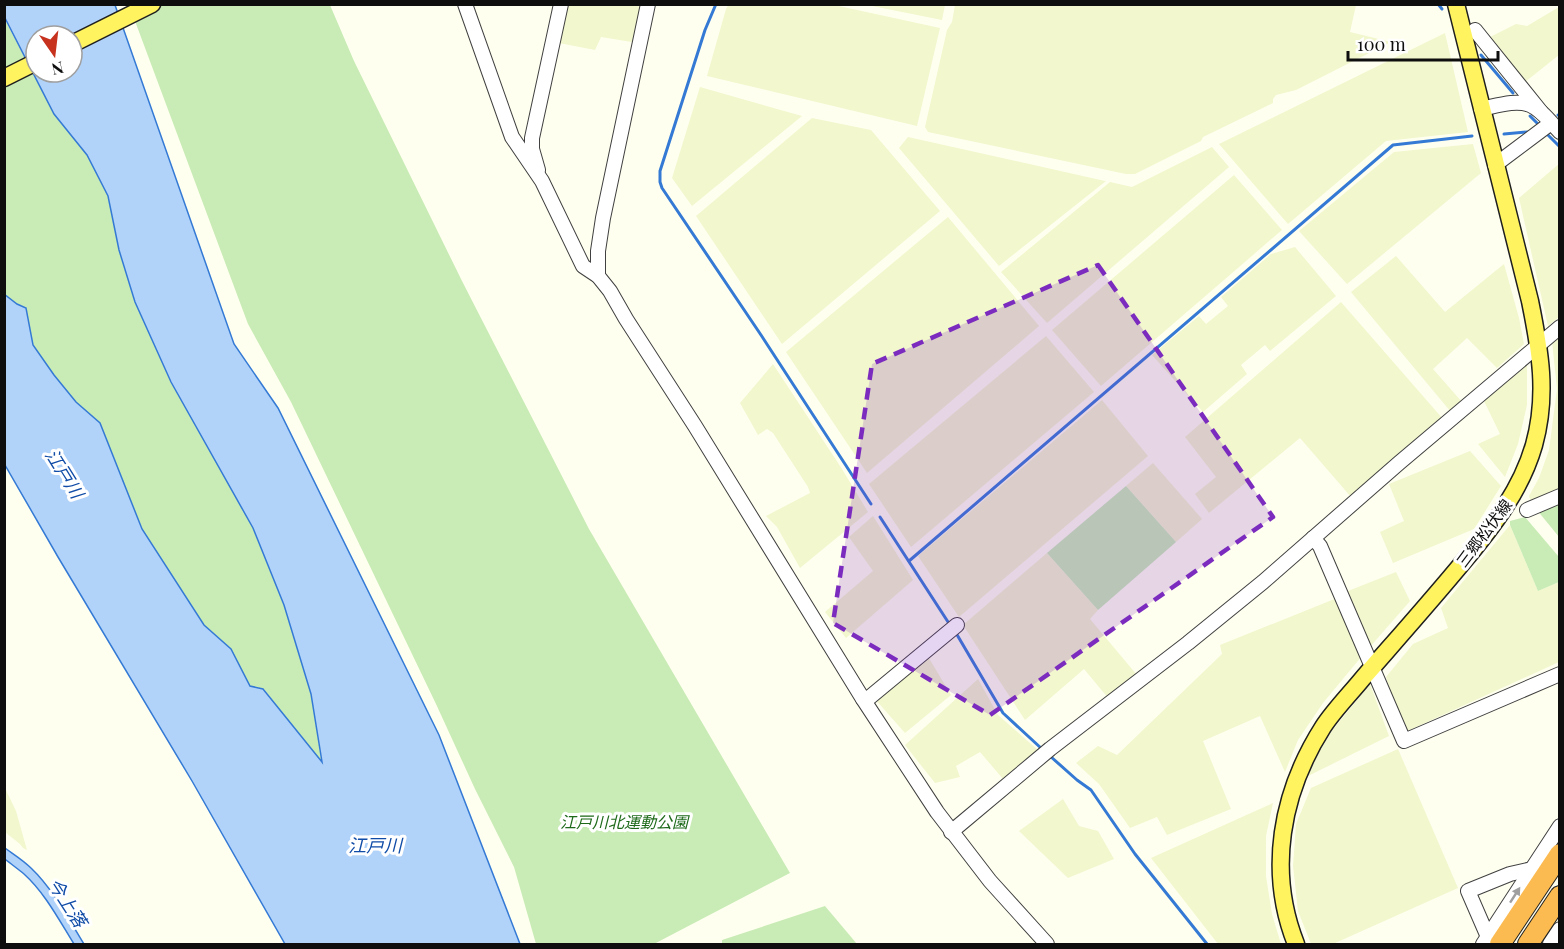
<svg xmlns="http://www.w3.org/2000/svg" width="1564" height="949" font-family="'Playfair Display','Noto Sans JP',serif">
  <style>
    .farmland { fill: #f3f7ce }
    .green { fill: #c9ecb6 }
    .water { fill: #b1d2f9; stroke: #347ad5; stroke-width: 1.5; fill-rule: evenodd }
    .lines { fill: none; stroke-linecap: round; stroke-linejoin: round }
    .stream { stroke: #347ad5; stroke-width: 3 }
    .minor-casing { stroke: #414141; stroke-width: 16 }
    .major-casing { stroke: #1f1f1f; stroke-width: 19 }
    .highway-casing { stroke: #1f1f1f; stroke-width: 22 }
    .minor { stroke: #fff; stroke-width: 14 }
    .major { stroke: #fff35f; stroke-width: 16 }
    .highway { stroke: #fcbb50; stroke-width: 20 }
    .oneway { fill: #9f9f9f }
    .marked { fill: #7b2cbf; fill-opacity: 0.2; stroke: #7b2cbf; stroke-width: 4.5; stroke-dasharray: 12 8; stroke-linejoin: round }
    .labels { text-anchor: middle; stroke-width: 6; stroke-linejoin: round; paint-order: stroke }
    .street-label { font-size: 16px; fill: #0e0e0e; stroke: #fff }
    .park-label { font-size: 16px; font-style: italic; fill: #1e6a1a; stroke: #fff }
    .water-label { font-size: 18px; font-style: italic; fill: #104ca7; stroke: #fff }
  </style>
  <rect width="100%" height="100%" fill="#ffffef"/>
  <g class="farmland">
    <path d="M729 4 834 5 940 28 917 126 707 76 726 9Z"/>
    <path d="M566 5H645L638 43 601 37 595 50 559 43Z"/>
    <path d="M867 5H945L942 20Z"/>
    <path d="M955 5H1356L1350 32 1391 42 1296 90 1276 95 1273 99V103L1203 137 1201 141 1135 174H1126L928 132 925 127 947 30 952 22Z"/>
    <path d="M1559 7V55L1525 82 1490 37 1516 24 1527 26Z"/>
    <path d="M1445 33 1468 132 1386 141 1288 224 1219 144Z"/>
    <path d="M700 87 802 116 692 206 672 178Z"/>
    <path d="M812 118 871 130 940 211 782 344 696 216Z"/>
    <path d="M908 137 1105 181H1106L999 266 899 148Z"/>
    <path d="M1473 144 1481 173 1347 284 1299 231 1394 152Z"/>
    <path d="M1212 147 1229 167 1047 323 1001 272 1110 182 1132 187Z"/>
    <path d="M1560 163 1559 317 1548 326 1519 198Z"/>
    <path d="M1234 175 1282 230 1101 386 1052 330Z"/>
    <path d="M948 217 1039 326 867 473 786 352Z"/>
    <path d="M1295 247 1336 296 1270 351 1265 345 1241 365 1247 374 1203 412 1152 355 1199 316 1206 324 1228 306 1221 297 1271 254Z"/>
    <path d="M1396 256 1445 312 1504 264 1519 318 1524 344 1497 368 1467 338 1433 369 1462 402 1451 412 1351 292Z"/>
    <path d="M1341 302 1443 419 1351 497 1300 438 1209 513 1195 494 1216 477 1185 437Z"/>
    <path d="M1559 335V489L1531 501 1529 496 1539 478 1549 450 1557 389 1552 341Z"/>
    <path d="M1046 336 1094 392 911 547 869 484Z"/>
    <path d="M1527 362V405L1518 444 1505 477 1478 444 1500 434 1484 401Z"/>
    <path d="M773 364 842 469 868 512 800 568 777 527 766 516 810 493 808 487 773 433 767 429 758 435 740 403Z"/>
    <path d="M1102 400 1148 456 959 617 918 556Z"/>
    <path d="M1470 451 1501 486 1474 529 1393 563 1380 532 1404 521 1389 484Z"/>
    <path d="M1153 463 1202 519 1176 542 1126 486Z"/>
    <path d="M873 516 913 580 846 638 825 612 873 571 849 537Z"/>
    <path d="M1510 525 1538 591 1559 582V662L1403 733 1386 677 1413 644 1448 628 1441 608Z"/>
    <path d="M1047 553 1098 610 1090 619 1137 675 1109 699 1084 669 1025 720 963 625Z"/>
    <path d="M1396 572 1410 601 1369 648 1346 595 1348 591Z"/>
    <path d="M1337 598 1362 656 1323 703 1298 740 1285 772 1260 716 1203 741 1231 809 1167 835 1157 817 1130 828 1099 784 1076 763 1098 746 1117 755 1222 654 1220 645Z"/>
    <path d="M927 655 951 695 905 733 875 699Z"/>
    <path d="M978 679 998 715 1039 751 1003 779 980 752 956 766 960 777 935 783 905 745Z"/>
    <path d="M1370 684 1389 736 1308 776 1318 754 1331 732Z"/>
    <path d="M1398 749 1458 888 1333 944H1311L1298 911 1293 866 1296 824 1311 788Z"/>
    <path d="M4 786 16 811 27 850 23 848 20 844 5 832Z"/>
    <path d="M1063 799 1079 826 1098 831 1114 859 1068 878 1019 831Z"/>
    <path d="M1273 803 1266 836V876L1272 914 1281 944H1218L1151 858Z"/>
  </g>
  <g class="green">
    <path d="M129 5H330L354 61 462 281 589 529 790 873 654 944H536L514 867 475 789 436 704 291 402 248 324Z"/>
    <path d="M4 18 54 114 87 155 108 196 119 250 135 302 171 382 253 528 284 605 311 694 322 764 264 689 250 686 231 649 204 625 142 529 100 423 76 402 54 375 33 345 26 308 17 304 5 294Z"/>
    <path d="M1126 486 1176 542 1098 610 1047 553Z"/>
    <path d="M1559 501V537L1537 510Z"/>
    <path d="M1525 517 1559 557V582L1538 591 1510 525V521Z"/>
    <path d="M825 906 857 944H722V940Z"/>
  </g>
  <g class="water">
    <path d="M5 5H115L234 344 278 408 439 735 520 944H285L192 781 58 557 5 465 4 294 17 304 26 308 33 345 54 375 76 402 100 423 142 529 204 625 231 649 250 686 263 689 322 762 311 694 284 605 253 528 171 382 135 302 119 250 108 196 87 155 54 114 5 18ZM36 36H72V72H36Z"/>
    <path d="M5 848C13 854 23 860 31 868 53 889 68 918 84 944H74C59 920 45 893 24 874 18 869 11 864 5 859Z"/>
  </g>
  <g class="lines">
    <g class="stream">
      <path d="M716 4 705 30 660 171V182L662 188 761 335 871 504"/>
      <path d="M1438 4 1442 9"/>
      <path d="M1481 55 1513 93"/>
      <path d="M1558 115 1560 114"/>
      <path d="M1530 116 1540 126"/>
      <path d="M1546 133 1560 147"/>
      <path d="M1504 134 1527 132"/>
      <path d="M880 517 950 625"/>
      <path d="M909 561 1393 145 1472 136"/>
      <path d="M956 633 1003 713 1042 749"/>
      <path d="M1050 756 1077 780 1091 790 1135 854 1207 944"/>
    </g>
    <defs>
      <g id="minor">
        <path d="M465 4 512 137 542 181 583 266 598 276 610 291 626 319 695 426 863 699 937 812 990 881 1047 944"/>
        <path d="M1475 30 1541 112"/>
        <path d="M1481 109C1496 106 1516 99 1530 105 1542 110 1551 123 1560 132"/>
        <path d="M1495 165 1551 123"/>
        <path d="M538 170 532 149V138L561 4"/>
        <path d="M598 276V251L603 218 648 4"/>
        <path d="M1527 510 1560 496"/>
        <path d="M1313 538 1320 546 1404 741 1560 674"/>
        <path d="M863 699 870 697 957 625"/>
        <path d="M951 832 1050 749 1188 643 1263 582 1399 463 1560 327"/>
        <path d="M1488 937 1468 891 1510 874 1532 869"/>
        <path d="M1483 944 1560 826"/>
        <path d="M1550 944 1560 929"/>
      </g>
      <g id="major">
        <path d="M72 44 152 4"/>
        <path d="M4 78 36 62"/>
        <path d="M1296 944C1267 871 1281 793 1323 727 1334 710 1350 694 1363 678 1397 639 1431 601 1464 561 1493 526 1521 490 1534 445 1548 395 1540 350 1530 301L1456 4"/>
      </g>
      <g id="highway">
        <path d="M1500 944 1560 854"/>
        <path d="M1528 944 1560 896"/>
      </g>
    </defs>
    <use href="#minor" class="minor-casing"/>
    <use href="#major" class="major-casing"/>
    <use href="#highway" class="highway-casing"/>
    <use href="#minor" class="minor"/>
    <use href="#major" class="major"/>
    <use href="#highway" class="highway"/>
  </g>
  <defs><path id="oneway-solid" d="M-6-.8H1V-3.2L6.5 0L1 3.2V.8H-6Z" transform="scale(1.5)"/></defs>
  <use class="oneway" href="#oneway-solid" transform="translate(1515 895) rotate(-57)"/>
  <path class="marked" d="M1098 265 1273 517 990 715 833 623 872 364Z"/>
  <g class="labels">
    <g class="street-label">
      <text transform="translate(1484 533) rotate(-53)" y="6">三郷松伏線</text>
    </g>
    <g class="park-label">
      <text x="624" y="828">江戸川北運動公園</text>
    </g>
    <g class="water-label">
      <text transform="translate(64 474) rotate(58)" y="6">江戸川</text>
      <text x="375" y="852">江戸川</text>
      <text transform="translate(67 903) rotate(57)" y="6">今上落</text>
    </g>
  </g>
  <rect width="1564" height="949" fill="none" stroke="#0e0e0e" stroke-width="12"/>
  <g transform="translate(54 54) rotate(166)"><circle r="28" fill="#ffffff" stroke="#9f9f9f" stroke-width="1.5"/>
  <path d="M0-4.5L10 22L0 15L-10 22Z" fill="#c6321e"/>
  <text y="-9" font-size="16" font-weight="bold" text-anchor="middle" fill="#0e0e0e">N</text>
  </g>
  <path d="M1348 51v9h150v-9" fill="none" stroke="#0e0e0e" stroke-width="3"/>
  <text x="1357" y="51" font-size="18" fill="#0e0e0e" stroke="#ffffff" stroke-width="4.5" paint-order="stroke">100 m</text>
</svg>
